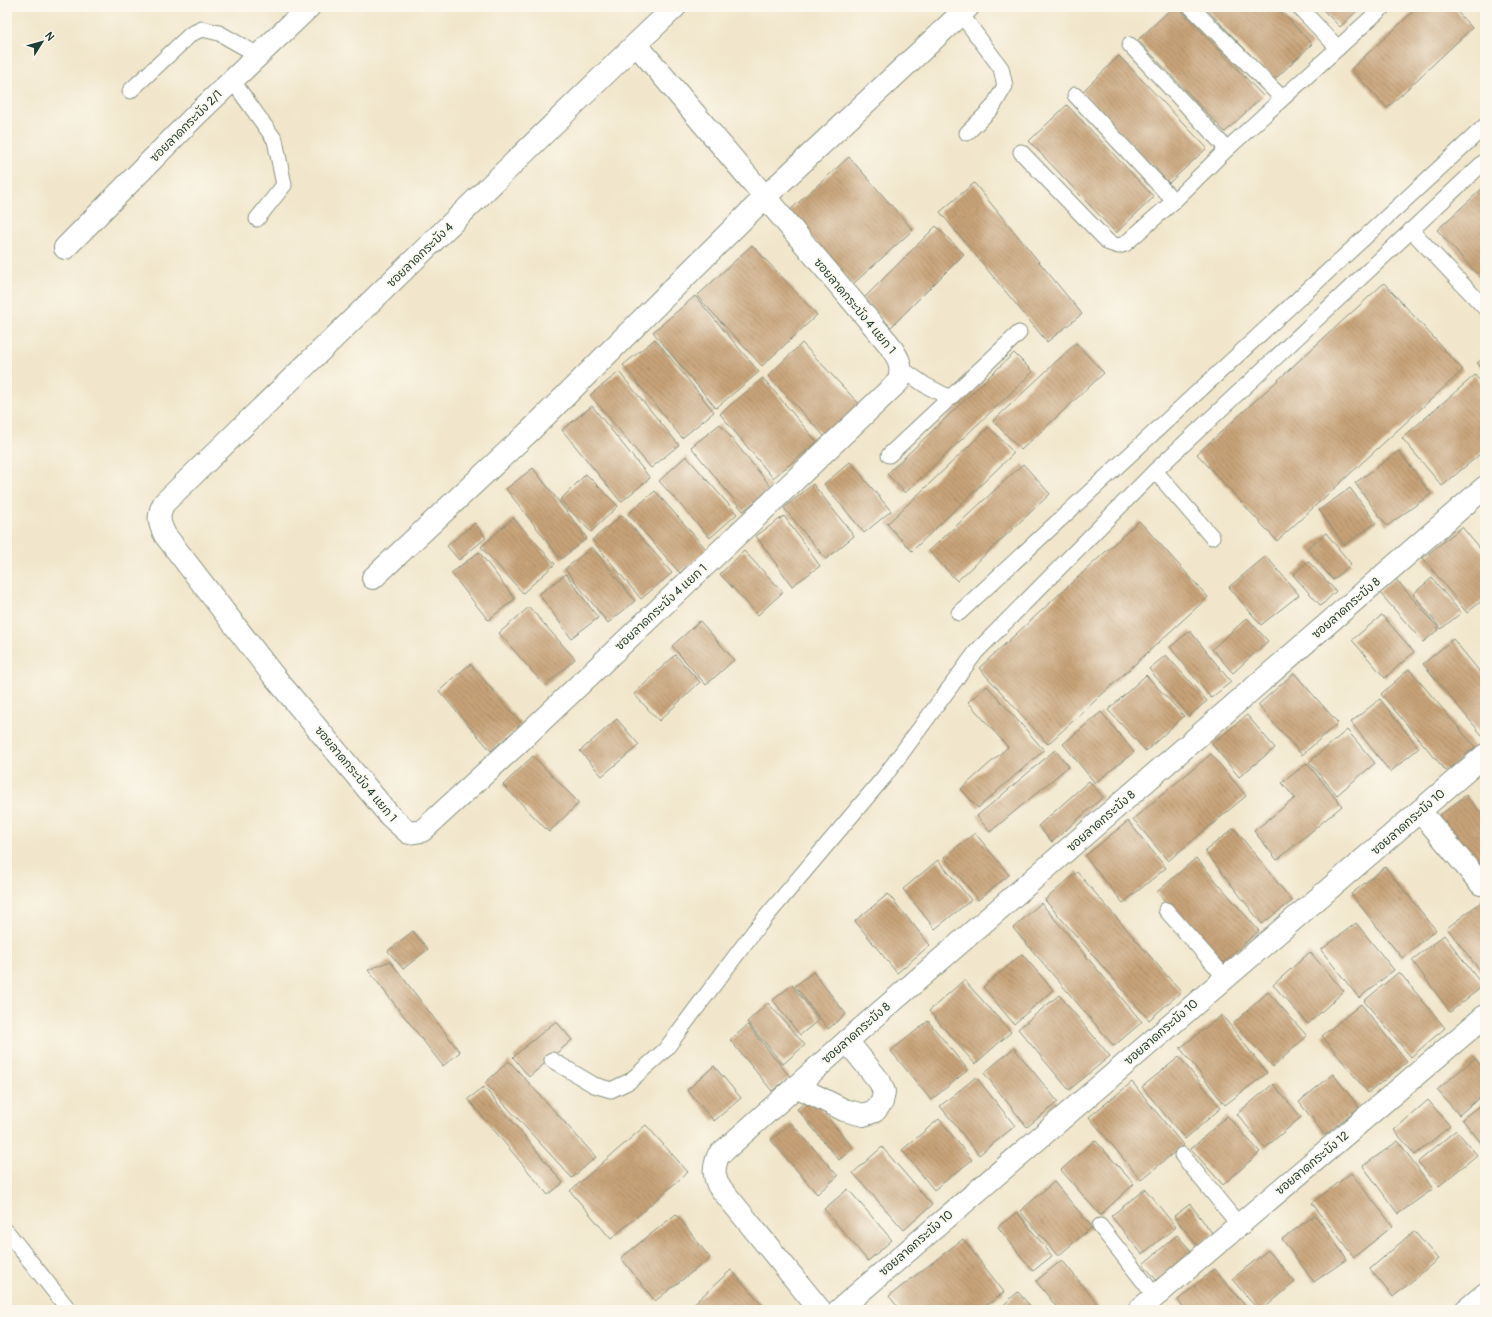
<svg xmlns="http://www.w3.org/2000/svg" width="1492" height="1317" font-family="Pangolin,'Playpen Sans Thai',sans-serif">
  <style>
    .building { fill: url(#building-back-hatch) }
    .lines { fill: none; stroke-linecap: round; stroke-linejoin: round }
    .service-casing { stroke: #889280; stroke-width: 17 }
    .minor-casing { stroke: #889280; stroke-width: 24 }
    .service { stroke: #fff; stroke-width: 15 }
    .minor { stroke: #fff; stroke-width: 22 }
    .labels { text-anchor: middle; stroke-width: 3.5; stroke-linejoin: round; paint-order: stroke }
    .street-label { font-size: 12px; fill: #1f3d34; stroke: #fbf7ec }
  </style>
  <defs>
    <pattern id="building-back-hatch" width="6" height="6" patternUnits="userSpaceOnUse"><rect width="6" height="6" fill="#c8a378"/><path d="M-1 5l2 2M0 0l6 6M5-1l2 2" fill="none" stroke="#a28663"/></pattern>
  </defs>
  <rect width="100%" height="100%" fill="#fbf7ec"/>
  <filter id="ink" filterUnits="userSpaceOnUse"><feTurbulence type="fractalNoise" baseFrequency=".025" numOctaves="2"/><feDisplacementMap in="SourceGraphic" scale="8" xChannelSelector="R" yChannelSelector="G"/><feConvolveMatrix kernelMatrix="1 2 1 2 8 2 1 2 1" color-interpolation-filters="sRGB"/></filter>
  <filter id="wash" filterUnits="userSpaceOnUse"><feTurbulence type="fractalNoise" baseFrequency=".012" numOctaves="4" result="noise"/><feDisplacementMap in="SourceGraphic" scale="16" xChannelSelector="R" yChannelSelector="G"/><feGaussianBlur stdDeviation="0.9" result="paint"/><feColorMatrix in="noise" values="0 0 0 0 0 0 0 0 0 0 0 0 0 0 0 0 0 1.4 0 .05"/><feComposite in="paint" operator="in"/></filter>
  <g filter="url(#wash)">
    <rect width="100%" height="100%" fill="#f1e6cb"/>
    <g id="blocks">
      <g class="building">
        <path d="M1173 7H1178L1263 96 1225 132 1138 40Z"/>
        <path d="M1205 7H1277L1312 44 1274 80Z"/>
        <path d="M1320 7H1361L1340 27Z"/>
        <path d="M1418 7H1453L1472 28 1387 108 1351 69Z"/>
        <path d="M1119 56 1207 148 1169 183 1082 92Z"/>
        <path d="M1067 105 1154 197 1116 233 1029 141Z"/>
        <path d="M849 157 913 230 853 284 789 211Z"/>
        <path d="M974 183 1082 314 1047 342 940 212Z"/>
        <path d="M1485 186V283L1437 230Z"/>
        <path d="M936 226 964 254 891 327 863 299Z"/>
        <path d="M752 245 817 315 762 366 697 296Z"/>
        <path d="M1384 283 1463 370 1277 541 1197 454Z"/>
        <path d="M695 296 759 372 716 408 653 332Z"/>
        <path d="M655 339 714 412 682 438 623 365Z"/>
        <path d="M802 343 861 406 827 439 768 376Z"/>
        <path d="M1076 343 1104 373 1021 450 993 421Z"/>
        <path d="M1014 353 1033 372 905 493 887 474Z"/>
        <path d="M1485 357V372L1477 363Z"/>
        <path d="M619 372 679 445 651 468 590 395Z"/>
        <path d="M1475 375 1485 387V450L1442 486 1402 438Z"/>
        <path d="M763 378 817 442 773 478 720 414Z"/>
        <path d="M592 406 650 478 621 502 562 430Z"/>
        <path d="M720 424 772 488 743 511 691 447Z"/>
        <path d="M989 427 1014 453 912 551 887 524Z"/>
        <path d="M1399 451 1431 494 1387 526 1355 483Z"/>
        <path d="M686 456 737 514 710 538 659 481Z"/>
        <path d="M850 462 891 511 864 533 824 484Z"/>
        <path d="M1023 464 1050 494 957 581 929 551Z"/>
        <path d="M533 468 587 538 561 559 506 489Z"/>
        <path d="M586 474 618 506 591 532 560 500Z"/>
        <path d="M813 484 854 536 826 559 784 508Z"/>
        <path d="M1350 488 1376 523 1344 545 1319 510Z"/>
        <path d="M655 491 707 550 680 573 628 514Z"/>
        <path d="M622 515 672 573 641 599 592 540Z"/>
        <path d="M784 516 820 566 792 586 756 536Z"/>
        <path d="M513 518 555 564 523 593 481 547Z"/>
        <path d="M1139 521 1208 597 1048 744 979 668Z"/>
        <path d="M475 523 486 538 459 560 447 546Z"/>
        <path d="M1462 527 1485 555V598L1467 613 1423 558Z"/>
        <path d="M1326 533 1351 564 1333 580 1307 548Z"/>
        <path d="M592 547 635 601 608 623 565 569Z"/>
        <path d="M744 551 783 592 758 615 720 574Z"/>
        <path d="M479 552 515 599 488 620 451 573Z"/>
        <path d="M1266 556 1299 595 1261 625 1229 587Z"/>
        <path d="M1308 561 1336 591 1321 606 1293 575Z"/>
        <path d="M566 574 598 618 571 638 539 594Z"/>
        <path d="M1395 578 1439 629 1423 642 1379 592Z"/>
        <path d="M1432 578 1461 613 1441 629 1413 594Z"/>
        <path d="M529 607 575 659 545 686 499 633Z"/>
        <path d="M1382 615 1414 652 1385 678 1352 640Z"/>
        <path d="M1247 618 1268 641 1233 673 1212 649Z"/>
        <path d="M700 621 734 660 706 685 672 646Z"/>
        <path d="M1190 631 1231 682 1211 698 1170 647Z"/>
        <path d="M1453 639 1485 678V732L1482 735 1423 664Z"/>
        <path d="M675 655 700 682 659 721 634 694Z"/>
        <path d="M1166 655 1207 701 1189 716 1149 669Z"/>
        <path d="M470 664 522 724 491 751 439 691Z"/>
        <path d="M1409 669 1475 747 1446 771 1381 694Z"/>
        <path d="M1294 673 1338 723 1302 755 1258 705Z"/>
        <path d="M1146 675 1184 716 1146 751 1108 710Z"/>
        <path d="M987 686 1044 750 978 808 961 789 1008 747 968 702Z"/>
        <path d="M1380 699 1419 748 1390 772 1351 722Z"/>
        <path d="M1101 712 1134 752 1095 783 1063 744Z"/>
        <path d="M1247 715 1275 748 1239 777 1212 744Z"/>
        <path d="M617 719 639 745 602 776 580 751Z"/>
        <path d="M1347 730 1375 763 1337 795 1309 762Z"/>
        <path d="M1055 750 1069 766 990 832 977 816Z"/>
        <path d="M1211 754 1246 796 1168 861 1133 819Z"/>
        <path d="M533 756 579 803 549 832 503 785Z"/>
        <path d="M1307 763 1342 806 1277 860 1254 831 1295 798 1282 783Z"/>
        <path d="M1089 781 1103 797 1052 842 1038 826Z"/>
        <path d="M1466 795 1485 819V871L1479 876 1434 820Z"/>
        <path d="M1128 821 1166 868 1123 903 1085 856Z"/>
        <path d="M1234 828 1292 901 1262 924 1205 851Z"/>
        <path d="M975 833 1009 875 978 900 944 857Z"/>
        <path d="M1196 858 1259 931 1220 965 1157 892Z"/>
        <path d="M938 860 971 900 935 929 903 889Z"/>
        <path d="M1385 867 1436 930 1402 958 1351 894Z"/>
        <path d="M1077 872 1181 992 1149 1020 1045 900Z"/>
        <path d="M888 894 930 945 897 973 855 921Z"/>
        <path d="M1485 899V977L1447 928Z"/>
        <path d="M1041 903 1142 1022 1114 1046 1013 928Z"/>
        <path d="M1356 923 1394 970 1359 998 1321 950Z"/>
        <path d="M413 931 428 949 403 969 388 951Z"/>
        <path d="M1444 935 1483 986 1450 1012 1412 960Z"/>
        <path d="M1310 952 1344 991 1308 1024 1273 985Z"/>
        <path d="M1022 954 1053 990 1014 1024 983 987Z"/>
        <path d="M390 961 460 1052 443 1066 368 970Z"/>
        <path d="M813 972 846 1014 828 1029 795 986Z"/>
        <path d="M1399 972 1445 1028 1411 1057 1364 1001Z"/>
        <path d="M964 980 1011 1032 975 1064 929 1011Z"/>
        <path d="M792 985 819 1020 800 1035 773 1000Z"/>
        <path d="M1268 992 1307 1036 1273 1067 1234 1023Z"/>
        <path d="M1059 995 1110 1056 1069 1090 1018 1029Z"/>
        <path d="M768 1003 805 1045 783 1064 747 1022Z"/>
        <path d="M1361 1004 1407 1062 1368 1093 1322 1036Z"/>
        <path d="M1222 1015 1267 1073 1225 1105 1180 1048Z"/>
        <path d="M556 1021 572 1040 529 1077 513 1057Z"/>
        <path d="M928 1021 968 1070 931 1100 891 1051Z"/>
        <path d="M748 1025 790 1077 772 1091 730 1040Z"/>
        <path d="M1014 1048 1058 1102 1027 1127 984 1073Z"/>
        <path d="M1179 1057 1221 1108 1185 1139 1142 1087Z"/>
        <path d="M1475 1058 1485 1071V1093L1459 1115 1437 1090Z"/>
        <path d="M509 1061 596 1157 572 1178 485 1083Z"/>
        <path d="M714 1066 741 1098 714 1121 687 1090Z"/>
        <path d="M1333 1074 1359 1107 1325 1135 1299 1102Z"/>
        <path d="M976 1077 1015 1126 979 1155 940 1106Z"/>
        <path d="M1132 1082 1183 1145 1141 1180 1089 1117Z"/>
        <path d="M1273 1084 1301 1117 1265 1148 1237 1114Z"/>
        <path d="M484 1087 563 1183 548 1195 468 1099Z"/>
        <path d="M811 1097 853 1148 839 1160 797 1109Z"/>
        <path d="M1428 1100 1450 1126 1415 1155 1394 1130Z"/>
        <path d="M1485 1101V1144L1483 1145 1462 1119Z"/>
        <path d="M1227 1116 1260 1152 1223 1185 1191 1149Z"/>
        <path d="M939 1119 972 1160 934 1190 902 1150Z"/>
        <path d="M791 1123 838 1176 817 1194 771 1140Z"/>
        <path d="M646 1125 688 1172 611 1239 570 1191Z"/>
        <path d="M1456 1130 1477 1155 1439 1186 1418 1162Z"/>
        <path d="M1095 1140 1134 1184 1100 1215 1061 1170Z"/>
        <path d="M1398 1141 1433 1189 1398 1214 1363 1166Z"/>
        <path d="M882 1147 932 1205 904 1230 853 1173Z"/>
        <path d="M1351 1173 1393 1226 1354 1257 1312 1203Z"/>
        <path d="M1054 1182 1092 1227 1058 1256 1020 1211Z"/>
        <path d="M848 1189 892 1240 868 1261 824 1209Z"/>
        <path d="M1145 1189 1176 1227 1142 1254 1111 1216Z"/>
        <path d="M1190 1204 1213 1234 1197 1246 1174 1216Z"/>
        <path d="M1017 1212 1052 1256 1033 1271 998 1227Z"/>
        <path d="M676 1214 710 1258 655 1301 621 1258Z"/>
        <path d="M1315 1215 1347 1259 1314 1282 1282 1239Z"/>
        <path d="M1414 1231 1438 1259 1393 1297 1370 1269Z"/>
        <path d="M1177 1235 1193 1253 1159 1283 1143 1264Z"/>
        <path d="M963 1239 1004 1292 981 1310H900L889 1296Z"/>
        <path d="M1268 1250 1295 1282 1262 1310H1258L1232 1279Z"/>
        <path d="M1062 1260 1102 1310H1059L1036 1281Z"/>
        <path d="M1214 1269 1249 1310H1186L1178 1300Z"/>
        <path d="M731 1270 767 1310H687Z"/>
        <path d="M1018 1292 1034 1310H998Z"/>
      </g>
    </g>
  </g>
  <g filter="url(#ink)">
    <use href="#blocks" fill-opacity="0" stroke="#889280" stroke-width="1"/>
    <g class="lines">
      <defs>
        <g id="service">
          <path d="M1191 7 1282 98"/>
          <path d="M1299 7 1338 48"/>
          <path d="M961 14 1001 68 1005 86 992 108 967 133"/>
          <path d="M1130 45 1227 149"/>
          <path d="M232 80 275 140 284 185 257 219"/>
          <path d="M130 91 191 34 202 29 219 33 258 55"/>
          <path d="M1075 95 1174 201"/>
          <path d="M1021 152 1109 243 1118 246 1125 244 1174 201 1227 149 1383 7"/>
          <path d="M1411 230 1485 308"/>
          <path d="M902 369 925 385 950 398"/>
          <path d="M889 455 1019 333"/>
          <path d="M1155 471 1212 537"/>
          <path d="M959 613 1485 126"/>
          <path d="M1166 910 1225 977"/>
          <path d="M552 1060 594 1085 611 1090 630 1081 665 1050 755 930 884 777 976 652 1155 471 1485 161"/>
          <path d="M1182 1155 1239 1225"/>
          <path d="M1100 1226 1155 1296"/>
          <path d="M7 1232 69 1310"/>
        </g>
        <g id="minor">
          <path d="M636 44 888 343C898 358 903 363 899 381L516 745 422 831 409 833 390 816 273 675 165 535C159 523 157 516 164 503L636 44 675 7"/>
          <path d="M65 248 195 116 309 7"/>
          <path d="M373 578 532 429 764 198 968 7"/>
          <path d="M1420 811 1481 884"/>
          <path d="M796 1086 844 1110 863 1115 875 1111 882 1102 884 1092 880 1082 847 1041"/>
          <path d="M820 1310 718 1185C713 1173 714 1168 718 1156L847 1041 1485 487"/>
          <path d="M839 1310 1485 755"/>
          <path d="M1139 1310 1485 1016"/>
          <path d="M1466 1310 1485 1294"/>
        </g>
      </defs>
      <use href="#service" class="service-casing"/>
      <use href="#minor" class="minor-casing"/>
      <use href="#service" class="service"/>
      <use href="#minor" class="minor"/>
    </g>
  </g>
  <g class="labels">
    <g class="street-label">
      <text transform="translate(186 126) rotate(-45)" y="4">ซอยลาดกระบัง 2/1</text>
      <text transform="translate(420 255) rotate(-44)" y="4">ซอยลาดกระบัง 4</text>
      <text transform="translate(855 306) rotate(50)" y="4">ซอยลาดกระบัง 4 แยก 1</text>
      <text transform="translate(661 607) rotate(-43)" y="4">ซอยลาดกระบัง 4 แยก 1</text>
      <text transform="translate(1346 608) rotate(-41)" y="4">ซอยลาดกระบัง 8</text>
      <text transform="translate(356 774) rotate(50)" y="4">ซอยลาดกระบัง 4 แยก 1</text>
      <text transform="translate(1101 821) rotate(-41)" y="4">ซอยลาดกระบัง 8</text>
      <text transform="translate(1408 822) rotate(-41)" y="4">ซอยลาดกระบัง 10</text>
      <text transform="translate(1161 1032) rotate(-41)" y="4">ซอยลาดกระบัง 10</text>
      <text transform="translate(856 1033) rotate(-41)" y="4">ซอยลาดกระบัง 8</text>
      <text transform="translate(1312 1163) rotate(-40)" y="4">ซอยลาดกระบัง 12</text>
      <text transform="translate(916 1243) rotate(-41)" y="4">ซอยลาดกระบัง 10</text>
    </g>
  </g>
  <rect width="1492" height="1317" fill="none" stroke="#fbf7ec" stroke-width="24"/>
  <g transform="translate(42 42) rotate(53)" stroke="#fbf7ec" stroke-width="3" paint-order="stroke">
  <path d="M0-3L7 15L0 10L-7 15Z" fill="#1f3d34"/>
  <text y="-6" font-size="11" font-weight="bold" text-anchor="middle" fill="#1f3d34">N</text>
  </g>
</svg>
